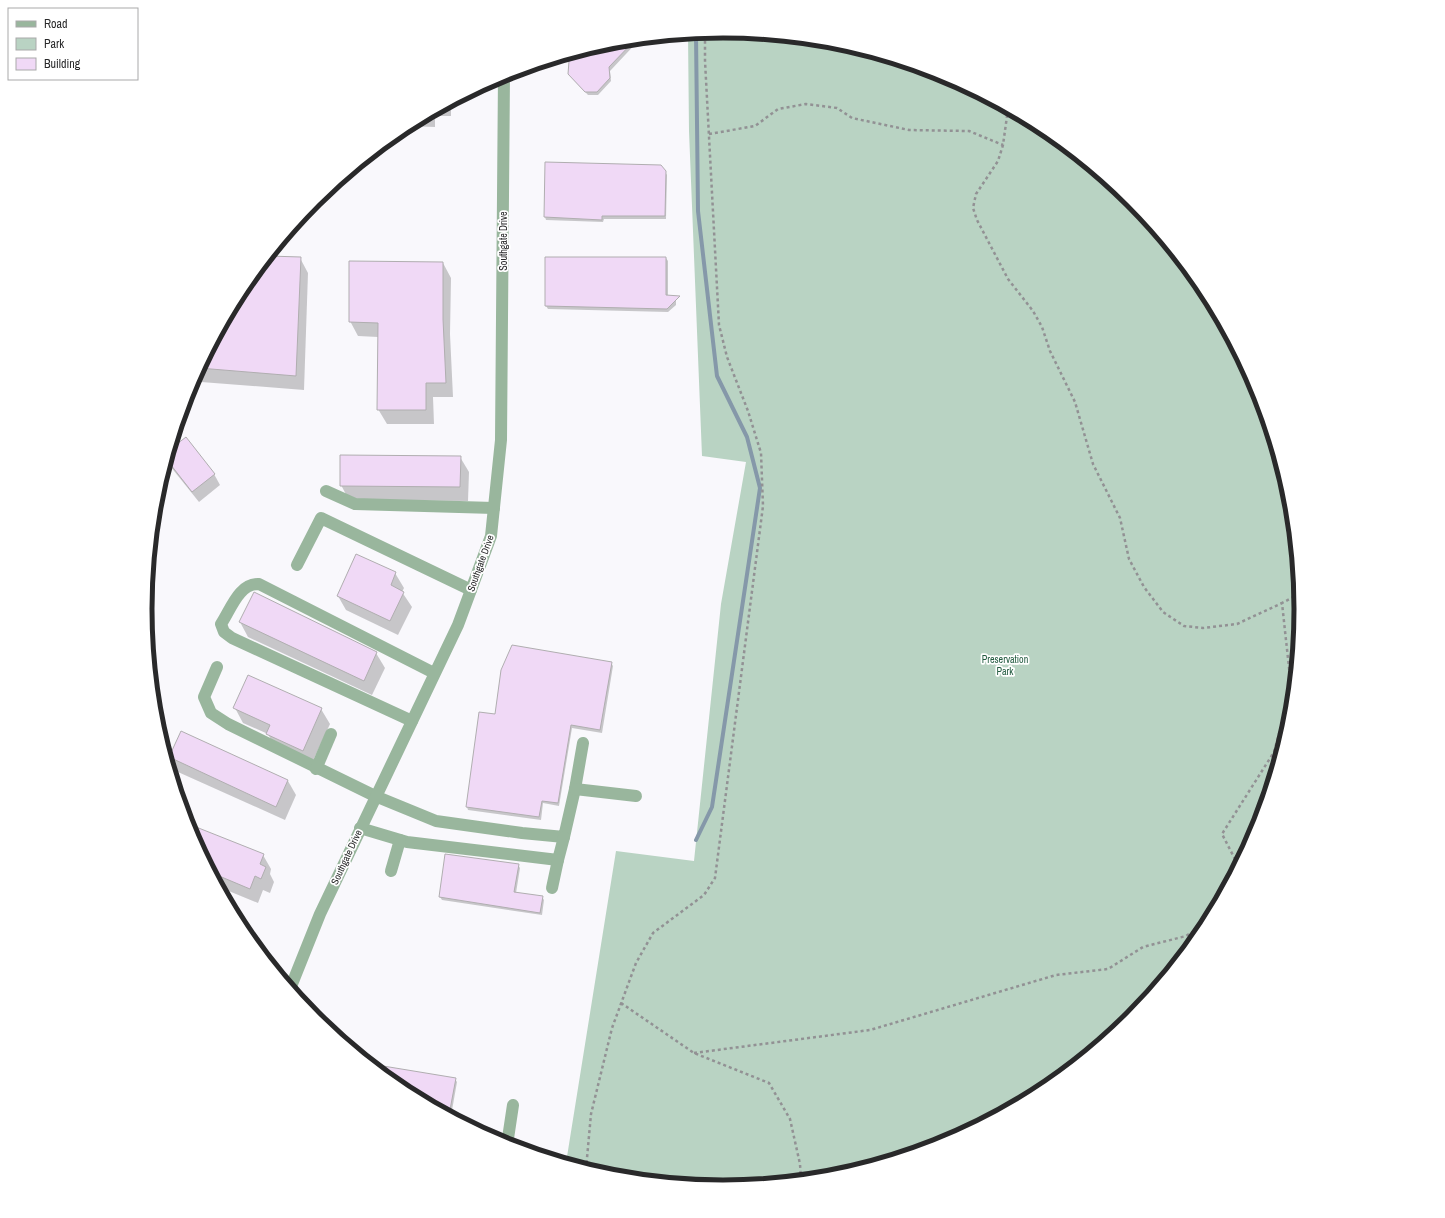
<svg xmlns="http://www.w3.org/2000/svg" width="1445" height="1218" font-family="'Archivo Narrow',sans-serif">
  <style>
    .green { fill: #b9d3c3 }
    .shadow { fill: #0003 }
    .lines { fill: none; stroke-linecap: round; stroke-linejoin: round }
    .stream { stroke: #8598a9; stroke-width: 4 }
    .building { fill: #f0d9f6; stroke: #b0aeb0 }
    .path { stroke: #929194; stroke-width: 2.5; stroke-dasharray: 3 3; stroke-linecap: butt }
    .minor { stroke: #99b69d; stroke-width: 12 }
    .labels { text-anchor: middle; stroke-width: 3.5; stroke-linejoin: round; paint-order: stroke }
    .street-label { font-size: 10px; fill: #29292a; stroke: #fff }
    .park-label { font-size: 10px; fill: #235b40; stroke: #fff }
    .rim { fill: none; stroke: #29292a; stroke-width: 5 }
  </style>
  <rect width="100%" height="100%" fill="#f9f8fc"/>
  <path class="green" d="M723 31 835 42 944 75 1044 129 1131 200 1203 288 1257 388 1289 496 1300 609 1289 722 1256 830 1203 930 1131 1018 1043 1090 943 1143 835 1176 722 1187 610 1176 566 1163 616 851 694 861 721 604 746 462 702 456 689 131 688 34Z"/>
  <g class="shadow">
    <path d="M640 39 610 71 611 81 598 95H588L571 77 570 62 580 51 610 42Z"/>
    <path d="M451 102V116H435V127L405 126Z"/>
    <path d="M546 163 665 172 667 175 666 219H604L603 222 546 220 545 217Z"/>
    <path d="M268 257 300 258 308 273 304 390 201 382 196 373 242 288Z"/>
    <path d="M546 258H666L668 261V296L676 300V305L668 312 548 309 546 306Z"/>
    <path d="M443 263 451 278 450 334 453 397H433L434 424H387L378 409V337L358 336 350 321Z"/>
    <path d="M172 441 214 474 220 485 199 502 166 461Z"/>
    <path d="M460 457 469 472 468 501 349 500 341 485Z"/>
    <path d="M395 573 404 588 402 592 412 607 398 635 346 610 338 596Z"/>
    <path d="M240 622 376 653 385 668 372 695 248 637Z"/>
    <path d="M611 663 613 666 602 733 572 728 559 806 543 803 541 820 468 810 467 807 479 713 496 716Z"/>
    <path d="M235 708 321 709 330 724 311 765 276 749 268 734 243 723Z"/>
    <path d="M170 757 288 781 296 795 285 820 178 772Z"/>
    <path d="M187 824 263 855 271 869 270 874 274 882 270 893 263 890 258 903 219 887Z"/>
    <path d="M518 865 520 868 516 893 542 897 544 900 542 915 442 900 440 897Z"/>
    <path d="M372 1066 455 1079 457 1082 451 1116 401 1089Z"/>
  </g>
  <g class="lines">
    <path class="stream" d="M696 34 698 211 717 376 747 437 760 488 712 807 696 840"/>
  </g>
  <g class="building">
    <path d="M635 40 609 67 610 78 597 92H585L568 74 569 61 578 52 610 42Z"/>
    <path d="M545 162 661 165 666 171 665 216H602V220L544 217Z"/>
    <path d="M268 256 301 257 296 376 199 368 242 288Z"/>
    <path d="M545 257H666V295L680 296 667 309 545 306Z"/>
    <path d="M349 261 443 262V319L446 383H426V410H377L378 323 349 322Z"/>
    <path d="M186 437 215 474 192 492 167 460 173 439 177 444Z"/>
    <path d="M340 455 461 456 460 487 340 486Z"/>
    <path d="M356 554 396 572 391 585 404 592 390 621 337 596Z"/>
    <path d="M254 592 377 652 364 681 239 622Z"/>
    <path d="M512 645 612 662 600 730 571 725 558 803 542 801 539 817 466 807 479 712 495 714 501 670Z"/>
    <path d="M248 675 322 708 303 751 266 734 270 725 233 708Z"/>
    <path d="M181 731 288 780 276 807 169 757Z"/>
    <path d="M186 823 264 854 260 864 266 867 261 879 255 876 250 889 212 873Z"/>
    <path d="M445 854 519 864 514 892 543 896 540 913 439 897Z"/>
    <path d="M371 1064 456 1078 449 1115 401 1089Z"/>
  </g>
  <g class="lines">
    <g class="path">
      <path d="M1008 109 1003 145 998 161 976 194 973 208 977 220 1008 279 1033 311 1042 327 1050 351 1075 402 1093 464 1120 518 1129 559 1144 587 1163 612 1184 626 1203 628 1237 624 1282 603"/>
      <path d="M709 134 755 126 778 109 806 104 837 108 852 118 909 130 969 131 1003 145"/>
      <path d="M1238 865 1222 834 1274 752 1284 716 1290 677 1282 603 1299 594"/>
      <path d="M621 1003 694 1053 769 1083 790 1119 800 1164 801 1179"/>
      <path d="M694 1053 870 1030 1056 975 1108 969 1143 947 1186 936 1200 927H1205"/>
      <path d="M586 1169 591 1114 612 1028 636 963 653 933 704 895 715 878 763 506 761 453 748 411 727 357 719 325 705 61V33"/>
    </g>
    <g class="minor">
      <path d="M326 491 355 504 494 508"/>
      <path d="M297 565 321 518 471 590"/>
      <path d="M217 667 204 697 211 713 228 724 375 796 436 821 522 833 564 837 575 789 583 743"/>
      <path d="M412 721 232 638 224 632 221 624C231 609 239 583 259 584L434 673"/>
      <path d="M316 769 331 734"/>
      <path d="M575 789 636 796"/>
      <path d="M360 828 407 842 558 860 564 837"/>
      <path d="M391 871 400 840"/>
      <path d="M552 888 558 860"/>
      <path d="M290 989 320 914 458 625 491 536 501 440 504 74"/>
      <path d="M507 1145 513 1105"/>
    </g>
  </g>
  <g class="labels">
    <g class="street-label">
      <text transform="translate(503 241) rotate(-90)" y="4">Southgate Drive</text>
      <text transform="translate(480 563) rotate(-70)" y="4">Southgate Drive</text>
      <text transform="translate(346 857) rotate(-65)" y="4">Southgate Drive</text>
    </g>
    <g class="park-label">
      <text x="1005" y="663">Preservation<tspan x="1005" dy="12">Park</tspan></text>
    </g>
  </g>
  <path d="M0 0H1445V1218H0ZM152 609a571 571 0 1 1 1142 0a571 571 0 1 1-1142 0Z" fill="#fff" fill-rule="evenodd"/>
  <path class="rim" d="M152 609a571 571 0 1 1 1142 0a571 571 0 1 1-1142 0Z"/>
  <rect x="8" y="8" width="130" height="72" fill="#ffffff" stroke="#a9a9aa"/>
  <rect x="16" y="21" width="20" height="6" fill="#99b69d" stroke="#a9a9aa"/>
  <text x="44" y="28" font-size="12" fill="#29292a">Road</text>
  <rect x="16" y="38" width="20" height="12" fill="#b9d3c3" stroke="#a9a9aa"/>
  <text x="44" y="48" font-size="12" fill="#29292a">Park</text>
  <rect x="16" y="58" width="20" height="12" fill="#f0d9f6" stroke="#a9a9aa"/>
  <text x="44" y="68" font-size="12" fill="#29292a">Building</text>
</svg>
